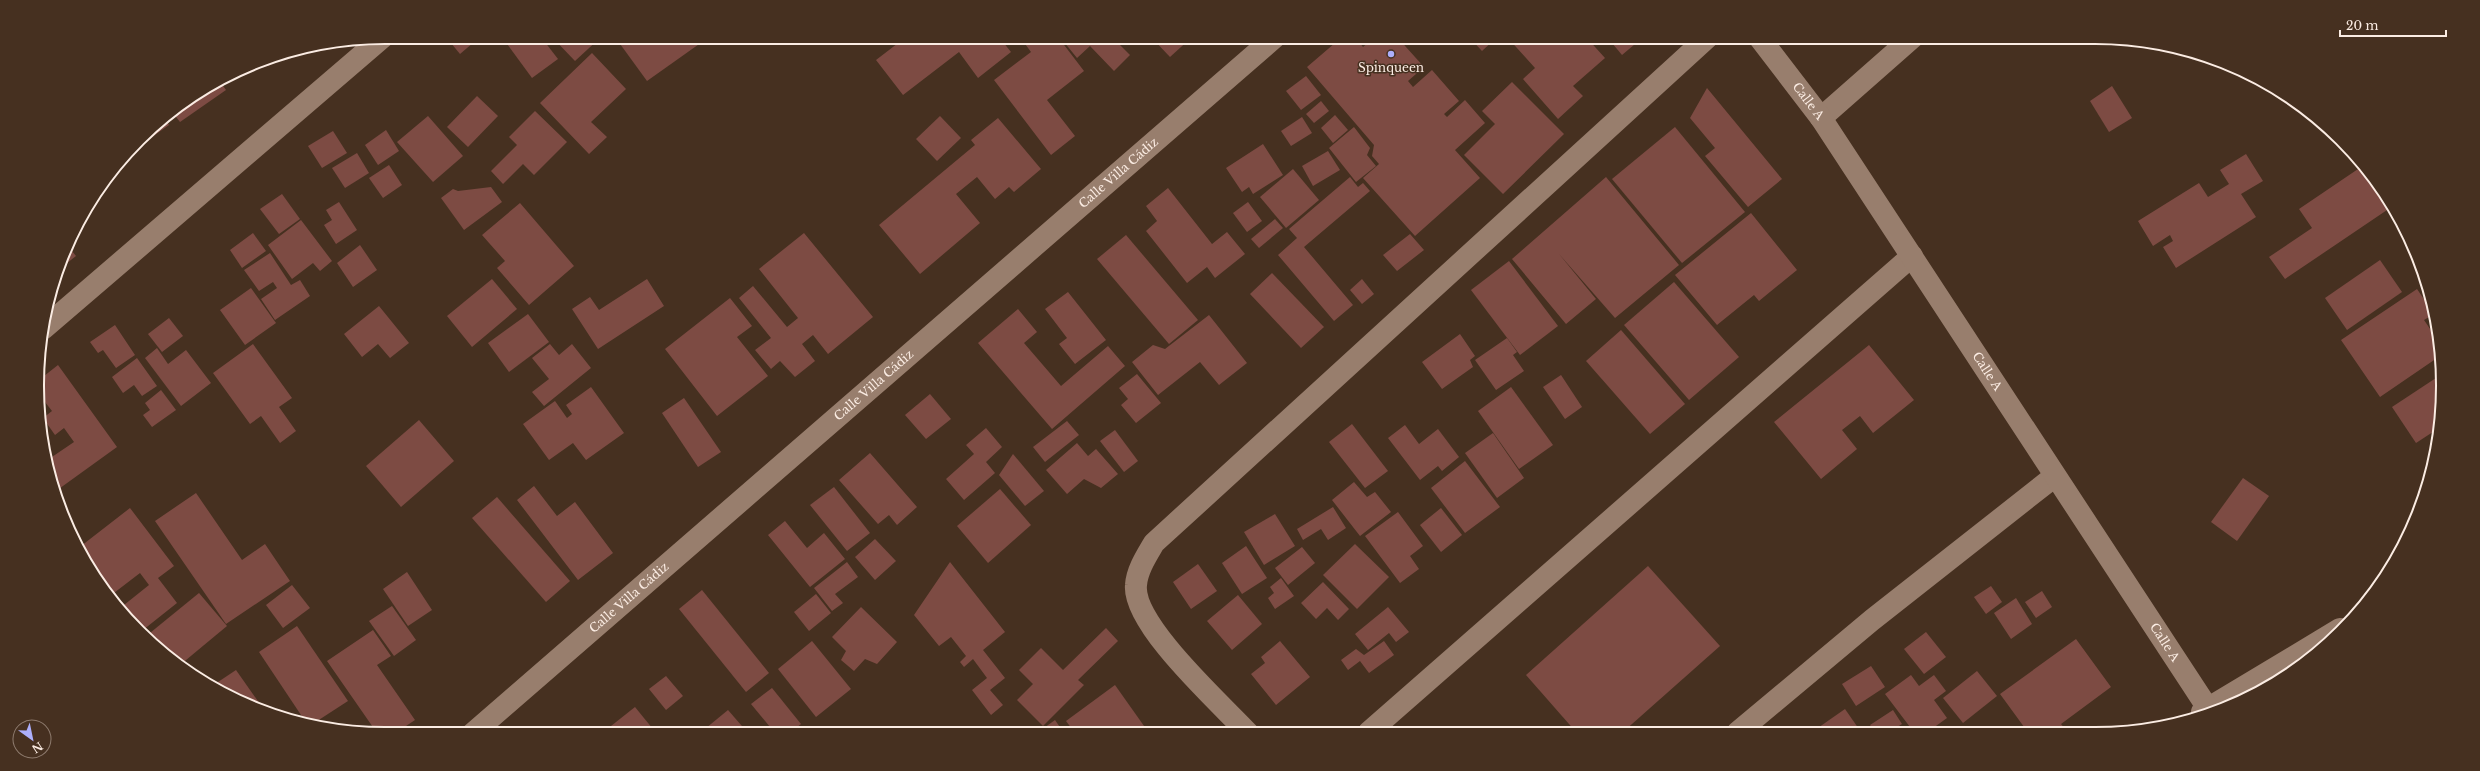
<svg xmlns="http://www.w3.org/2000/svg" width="2480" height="771" font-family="'Libre Baskerville',serif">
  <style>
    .building { fill: #7d4b43 }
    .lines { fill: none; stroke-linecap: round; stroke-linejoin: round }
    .minor { stroke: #987e6d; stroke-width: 22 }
    .tertiary { stroke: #987e6d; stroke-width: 22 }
    .poi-dot { fill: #adaffb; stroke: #463020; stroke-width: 1.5 }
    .labels { text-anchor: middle; stroke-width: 3; stroke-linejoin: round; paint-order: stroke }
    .poi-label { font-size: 12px; fill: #fbece3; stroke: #463020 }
    .street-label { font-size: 12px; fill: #fbece3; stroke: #463020 }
    .rim { fill: none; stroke: #fbece3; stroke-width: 2 }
  </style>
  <rect width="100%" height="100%" fill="#463020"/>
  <g class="building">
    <path d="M446 37H480L460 54Z"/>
    <path d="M502 37H541L558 59 532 78Z"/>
    <path d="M552 37H601L575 61Z"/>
    <path d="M615 37H699L702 42 647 81Z"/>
    <path d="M906 37H999L1011 52 978 78 959 52 903 95 876 60Z"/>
    <path d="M1020 37H1058L1084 71 1047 100 1075 136 1051 155 994 80 1031 52Z"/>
    <path d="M1060 37H1112L1130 55 1114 71 1090 46 1077 58Z"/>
    <path d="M1151 37H1192L1170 57Z"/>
    <path d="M1342 37H1355L1363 47 1375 37H1397L1424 67 1408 81 1413 87 1432 70 1459 101 1444 114 1447 117 1465 100 1485 123 1455 150 1480 178 1415 236 1363 178 1379 164 1372 156 1374 145 1307 67Z"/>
    <path d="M1469 37H1497L1482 51Z"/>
    <path d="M1507 37H1586L1605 58 1573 86 1583 96 1558 119 1523 79 1535 68Z"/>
    <path d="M1607 37H1639L1641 39 1622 55Z"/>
    <path d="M289 53 268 66 265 60 289 52Z"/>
    <path d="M592 53 626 89 591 122 607 137 589 154 540 103Z"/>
    <path d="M1306 76 1321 95 1301 110 1286 91Z"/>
    <path d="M1512 82 1564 134 1503 194 1464 155 1495 124 1482 111Z"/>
    <path d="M221 83 226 90 180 122 173 113Z"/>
    <path d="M2112 86 2132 118 2109 132 2090 101Z"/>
    <path d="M1707 88 1782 179 1748 207 1705 156 1715 148 1690 118Z"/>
    <path d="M477 96 498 116 468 147 447 127Z"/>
    <path d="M1321 101 1329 111 1314 123 1306 114Z"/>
    <path d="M535 111 567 142 534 175 523 164 503 184 491 171 517 145 509 137Z"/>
    <path d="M1335 115 1348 130 1333 143 1321 128Z"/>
    <path d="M428 116 463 156 433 182 397 142Z"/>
    <path d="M940 116 961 138 937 161 916 139Z"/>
    <path d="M1302 117 1312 133 1291 146 1281 131Z"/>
    <path d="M165 118 169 125 129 153 156 124Z"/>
    <path d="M998 118 1041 169 1014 192 1009 187 995 199 977 177 956 194 980 223 920 274 879 225 975 145 971 140Z"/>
    <path d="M1354 127 1370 148 1367 155 1376 166 1356 182 1329 148Z"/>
    <path d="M1675 127 1745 212 1682 263 1612 179Z"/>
    <path d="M386 130 399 151 378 165 365 145Z"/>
    <path d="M333 131 347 153 322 168 308 146Z"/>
    <path d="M1263 144 1283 175 1253 194 1249 187 1242 192 1226 168Z"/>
    <path d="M1328 151 1340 170 1313 186 1302 166Z"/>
    <path d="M357 153 369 173 345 188 332 168Z"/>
    <path d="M2246 154 2263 181 2241 194 2256 217 2176 268 2163 247 2173 241 2170 235 2153 246 2138 221 2199 183 2208 197 2229 184 2220 170Z"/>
    <path d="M389 165 402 185 383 198 369 178Z"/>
    <path d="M2361 167 2390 208 2285 279 2269 257 2312 228 2299 209Z"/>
    <path d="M1293 169 1319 200 1286 228 1260 197Z"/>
    <path d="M1350 177 1358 187 1363 183 1370 191 1304 247 1353 305 1334 321 1278 255 1297 238 1289 229Z"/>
    <path d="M1606 177 1679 265 1615 318 1559 254 1596 299 1566 324 1512 259Z"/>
    <path d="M491 187 502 202 464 230 441 198 453 189 458 191Z"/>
    <path d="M1168 188 1212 244 1227 232 1245 254 1215 278 1207 267 1187 283 1146 231 1157 221 1146 206Z"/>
    <path d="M282 194 300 219 279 234 260 209Z"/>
    <path d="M339 202 357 230 336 244 324 225 332 220 326 210Z"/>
    <path d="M1248 202 1262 221 1247 232 1233 213Z"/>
    <path d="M520 203 574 266 529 305 497 268 505 261 482 235Z"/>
    <path d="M1751 213 1797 270 1759 301 1754 295 1717 325 1675 275Z"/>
    <path d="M1275 219 1283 228 1259 248 1251 239Z"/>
    <path d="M301 220 332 261 320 271 313 263 292 279 268 245Z"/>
    <path d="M253 233 266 251 242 268 230 250Z"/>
    <path d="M804 233 873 317 828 354 813 335 802 344 815 361 795 377 780 361 771 369 755 350 771 338 739 298 753 286 787 327 798 318 759 269Z"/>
    <path d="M1410 234 1424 250 1397 271 1383 255Z"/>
    <path d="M1126 235 1198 320 1169 344 1097 259Z"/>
    <path d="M360 245 377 270 353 287 337 263Z"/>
    <path d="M68 246 76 256 62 267 66 255Z"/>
    <path d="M270 253 291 285 300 280 310 296 275 320 261 299 277 288 273 282 259 291 244 270Z"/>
    <path d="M2380 260 2402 292 2347 330 2325 298Z"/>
    <path d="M1509 261 1558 326 1520 355 1471 290Z"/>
    <path d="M1272 273 1324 327 1301 348 1250 294Z"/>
    <path d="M492 279 517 309 472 347 447 316Z"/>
    <path d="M647 279 664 306 598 349 572 309 590 297 599 310Z"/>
    <path d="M1362 279 1374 294 1362 304 1350 290Z"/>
    <path d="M1674 282 1739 357 1689 400 1624 325Z"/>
    <path d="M251 288 276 323 245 345 220 310Z"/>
    <path d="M2417 289 2434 314 2424 320 2439 342 2440 356 2380 397 2341 340Z"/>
    <path d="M1068 292 1106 340 1075 364 1059 344 1067 338 1045 309Z"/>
    <path d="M730 298 752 326 737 337 768 376 717 416 665 349Z"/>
    <path d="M379 306 409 343 390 358 378 344 362 357 344 334Z"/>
    <path d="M1018 309 1037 332 1024 343 1061 386 1108 346 1125 366 1052 429 978 343Z"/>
    <path d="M528 314 549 342 509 372 488 343Z"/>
    <path d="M1209 315 1247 363 1219 385 1200 362 1158 395 1132 362 1153 345 1165 349Z"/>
    <path d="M169 318 183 336 162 352 148 334Z"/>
    <path d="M115 325 135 355 116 368 103 350 98 353 90 342Z"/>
    <path d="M1621 330 1685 404 1650 434 1586 361Z"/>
    <path d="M1460 334 1475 356 1470 360 1473 367 1442 389 1422 362Z"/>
    <path d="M1507 338 1517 352 1513 355 1524 371 1496 390 1475 360Z"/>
    <path d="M253 344 292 398 279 407 296 431 280 443 261 416 250 424 213 373Z"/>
    <path d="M550 344 559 355 572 344 591 368 544 406 532 392 549 379 532 358Z"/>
    <path d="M1869 345 1914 400 1873 433 1860 416 1842 430 1857 449 1821 479 1774 422Z"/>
    <path d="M157 348 168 364 186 350 211 383 181 406 145 358Z"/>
    <path d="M137 358 157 386 142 396 134 385 123 393 112 377Z"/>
    <path d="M58 365 117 447 56 491 49 475 46 461 74 442 64 428 55 435 43 418 52 411 38 393 39 380Z"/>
    <path d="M1137 374 1161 403 1136 423 1121 405 1128 399 1119 388Z"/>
    <path d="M2442 374 2443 386 2439 428 2416 443 2392 407Z"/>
    <path d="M1561 375 1582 407 1565 419 1543 387Z"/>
    <path d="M591 387 624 433 586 460 573 443 549 460 523 424 555 401 567 418 572 414 566 405Z"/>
    <path d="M1511 387 1553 445 1519 469 1478 411Z"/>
    <path d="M161 390 176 410 152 427 143 415 150 410 145 403Z"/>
    <path d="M930 394 951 419 926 439 905 415Z"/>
    <path d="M684 398 721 452 698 467 662 413Z"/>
    <path d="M419 420 454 461 401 507 366 466Z"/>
    <path d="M1067 421 1079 435 1045 462 1033 447Z"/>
    <path d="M1352 424 1388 471 1365 488 1329 442Z"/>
    <path d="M1405 425 1419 444 1438 429 1459 457 1442 471 1438 466 1420 480 1388 438Z"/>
    <path d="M986 428 1002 447 986 462 995 473 964 500 946 479 974 454 966 445Z"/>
    <path d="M1115 430 1138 461 1124 472 1100 441Z"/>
    <path d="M1493 433 1524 478 1497 498 1465 453Z"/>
    <path d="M1077 443 1088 456 1096 449 1118 474 1101 488 1084 479 1067 494 1046 470Z"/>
    <path d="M870 453 917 507 897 525 889 515 878 524 839 480Z"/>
    <path d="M1013 454 1044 491 1025 506 999 475Z"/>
    <path d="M1465 461 1500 507 1465 533 1431 488Z"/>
    <path d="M2243 478 2269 496 2237 541 2211 522Z"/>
    <path d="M1354 482 1367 497 1375 492 1391 512 1360 536 1332 500Z"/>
    <path d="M534 486 557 516 575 502 613 553 578 580 517 500Z"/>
    <path d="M834 487 870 533 847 551 810 505Z"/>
    <path d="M1000 489 1031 525 988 563 957 526Z"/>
    <path d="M196 493 242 560 265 544 290 581 226 624 155 521Z"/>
    <path d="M497 497 570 581 546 602 472 518Z"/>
    <path d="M1333 507 1346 528 1328 540 1321 529 1303 540 1297 529Z"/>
    <path d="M130 508 174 566 158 578 177 603 143 630 124 605 149 585 140 573 110 596 96 579 81 546Z"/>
    <path d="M1441 508 1462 535 1441 552 1420 525Z"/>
    <path d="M1398 512 1423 546 1410 556 1419 569 1400 583 1365 536Z"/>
    <path d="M1275 514 1295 546 1264 565 1244 532Z"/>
    <path d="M785 521 807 548 824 533 845 559 810 587 768 535Z"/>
    <path d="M875 539 896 561 875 580 855 557Z"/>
    <path d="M1355 544 1389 577 1357 609 1323 575Z"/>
    <path d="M1246 546 1267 578 1242 594 1222 563Z"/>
    <path d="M1302 547 1315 563 1288 585 1275 568Z"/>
    <path d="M847 562 858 577 835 594 843 603 832 611 814 588Z"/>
    <path d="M950 562 1005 632 983 650 1005 678 990 690 1003 705 991 715 972 690 987 678 973 659 964 667 960 662 966 656 951 637 939 646 914 615Z"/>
    <path d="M1198 564 1217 591 1191 609 1173 582Z"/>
    <path d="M1648 566 1720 646 1623 732H1576L1526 675Z"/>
    <path d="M407 572 432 610 408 626 383 589Z"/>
    <path d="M1281 578 1294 596 1275 609 1268 598 1274 593 1270 587Z"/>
    <path d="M1323 582 1349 609 1338 620 1327 608 1316 619 1301 603Z"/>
    <path d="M292 585 310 608 283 628 266 605Z"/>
    <path d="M1991 586 2002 602 1986 614 1974 597Z"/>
    <path d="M702 590 769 673 746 692 679 609Z"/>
    <path d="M2042 591 2052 607 2036 618 2025 602Z"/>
    <path d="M199 593 227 626 180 665 145 637Z"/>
    <path d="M816 594 831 613 809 631 794 612Z"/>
    <path d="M1238 595 1262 624 1232 650 1207 621Z"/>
    <path d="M2016 598 2032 624 2011 639 1994 613Z"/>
    <path d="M392 606 416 640 394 656 369 621Z"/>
    <path d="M861 607 897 642 877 664 865 659 854 671 841 660 846 651 832 637Z"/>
    <path d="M1388 607 1409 632 1396 642 1389 633 1368 650 1355 634Z"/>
    <path d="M297 626 348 701 311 725 307 724 259 652Z"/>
    <path d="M1106 628 1118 641 1078 680 1084 685 1043 726 1017 700 1033 684 1019 670 1041 648 1063 670Z"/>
    <path d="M373 630 391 656 377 665 415 720 394 734 377 733 327 661Z"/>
    <path d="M1926 632 1946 657 1924 674 1904 649Z"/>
    <path d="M2076 639 2111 687 2061 724 2067 731H2027L2000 694Z"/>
    <path d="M812 641 851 689 816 717 778 669Z"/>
    <path d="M1280 641 1310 677 1276 705 1251 674 1265 663 1261 657Z"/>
    <path d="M1384 641 1394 655 1369 673 1360 661 1348 670 1341 660 1356 649 1364 655Z"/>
    <path d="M1871 666 1885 687 1856 706 1842 684Z"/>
    <path d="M236 670 262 707 259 709 212 686Z"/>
    <path d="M1977 671 1997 696 1963 723 1943 698Z"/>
    <path d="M1911 675 1919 686 1934 675 1946 691 1934 700 1947 718 1929 731H1913L1885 694Z"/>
    <path d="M666 676 683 696 666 710 649 689Z"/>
    <path d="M1115 685 1149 733H1075L1066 721Z"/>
    <path d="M772 688 801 724 790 733H775L751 704Z"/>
    <path d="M635 707 657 734H618L611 726Z"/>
    <path d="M1845 709 1861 732H1812Z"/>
    <path d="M728 710 748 733H700Z"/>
    <path d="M1893 710 1902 724 1894 729 1895 731H1874L1870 725Z"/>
    <path d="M1055 720 1064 733H1037Z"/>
  </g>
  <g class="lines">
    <g class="minor">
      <path d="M1821 118 1913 37"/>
      <path d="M43 329 383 37"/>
      <path d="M2202 712 2340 629"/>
      <path d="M1369 732 1912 256"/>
      <path d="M1738 732 1872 620 2055 476"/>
      <path d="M1248 733C1220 703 1132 624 1136 585 1137 570 1147 555 1154 543L1708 37"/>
      <path id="s1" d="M472 734 1275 37"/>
    </g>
    <path class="tertiary" id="s2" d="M1759 37 1821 118 2209 710"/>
  </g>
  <circle class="poi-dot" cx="1391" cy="54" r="4"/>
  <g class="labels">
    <g class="poi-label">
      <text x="1391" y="72">Spinqueen</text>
    </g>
    <g class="street-label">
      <text dy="4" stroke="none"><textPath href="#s2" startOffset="81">Calle A</textPath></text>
      <text dy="4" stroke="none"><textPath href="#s1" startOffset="856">Calle Villa Cádiz</textPath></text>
      <text dy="4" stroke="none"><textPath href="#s2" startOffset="405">Calle A</textPath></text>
      <text dy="4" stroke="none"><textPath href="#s1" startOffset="532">Calle Villa Cádiz</textPath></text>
      <text dy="4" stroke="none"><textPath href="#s1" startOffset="208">Calle Villa Cádiz</textPath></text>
      <text dy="4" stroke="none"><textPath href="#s2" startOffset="729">Calle A</textPath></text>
    </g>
  </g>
  <path d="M0 0H2480V771H0ZM385 44H2095A341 341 0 0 1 2436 385V386A341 341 0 0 1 2095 727H385A341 341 0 0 1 44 386V385A341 341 0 0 1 385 44Z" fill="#463020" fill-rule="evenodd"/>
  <path class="rim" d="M385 44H2095A341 341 0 0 1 2436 385V386A341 341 0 0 1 2095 727H385A341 341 0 0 1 44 386V385A341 341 0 0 1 385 44Z"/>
  <g transform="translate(32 739) rotate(147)"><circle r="19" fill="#463020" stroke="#8e7b6e"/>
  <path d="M0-3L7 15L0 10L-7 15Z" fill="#adaffb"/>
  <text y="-6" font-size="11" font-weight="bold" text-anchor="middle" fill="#fbece3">N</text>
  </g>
  <path d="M2340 30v6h106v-6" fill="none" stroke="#fbece3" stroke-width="2"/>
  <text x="2346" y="30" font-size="12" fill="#fbece3" stroke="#463020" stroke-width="3" paint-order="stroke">20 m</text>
</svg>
